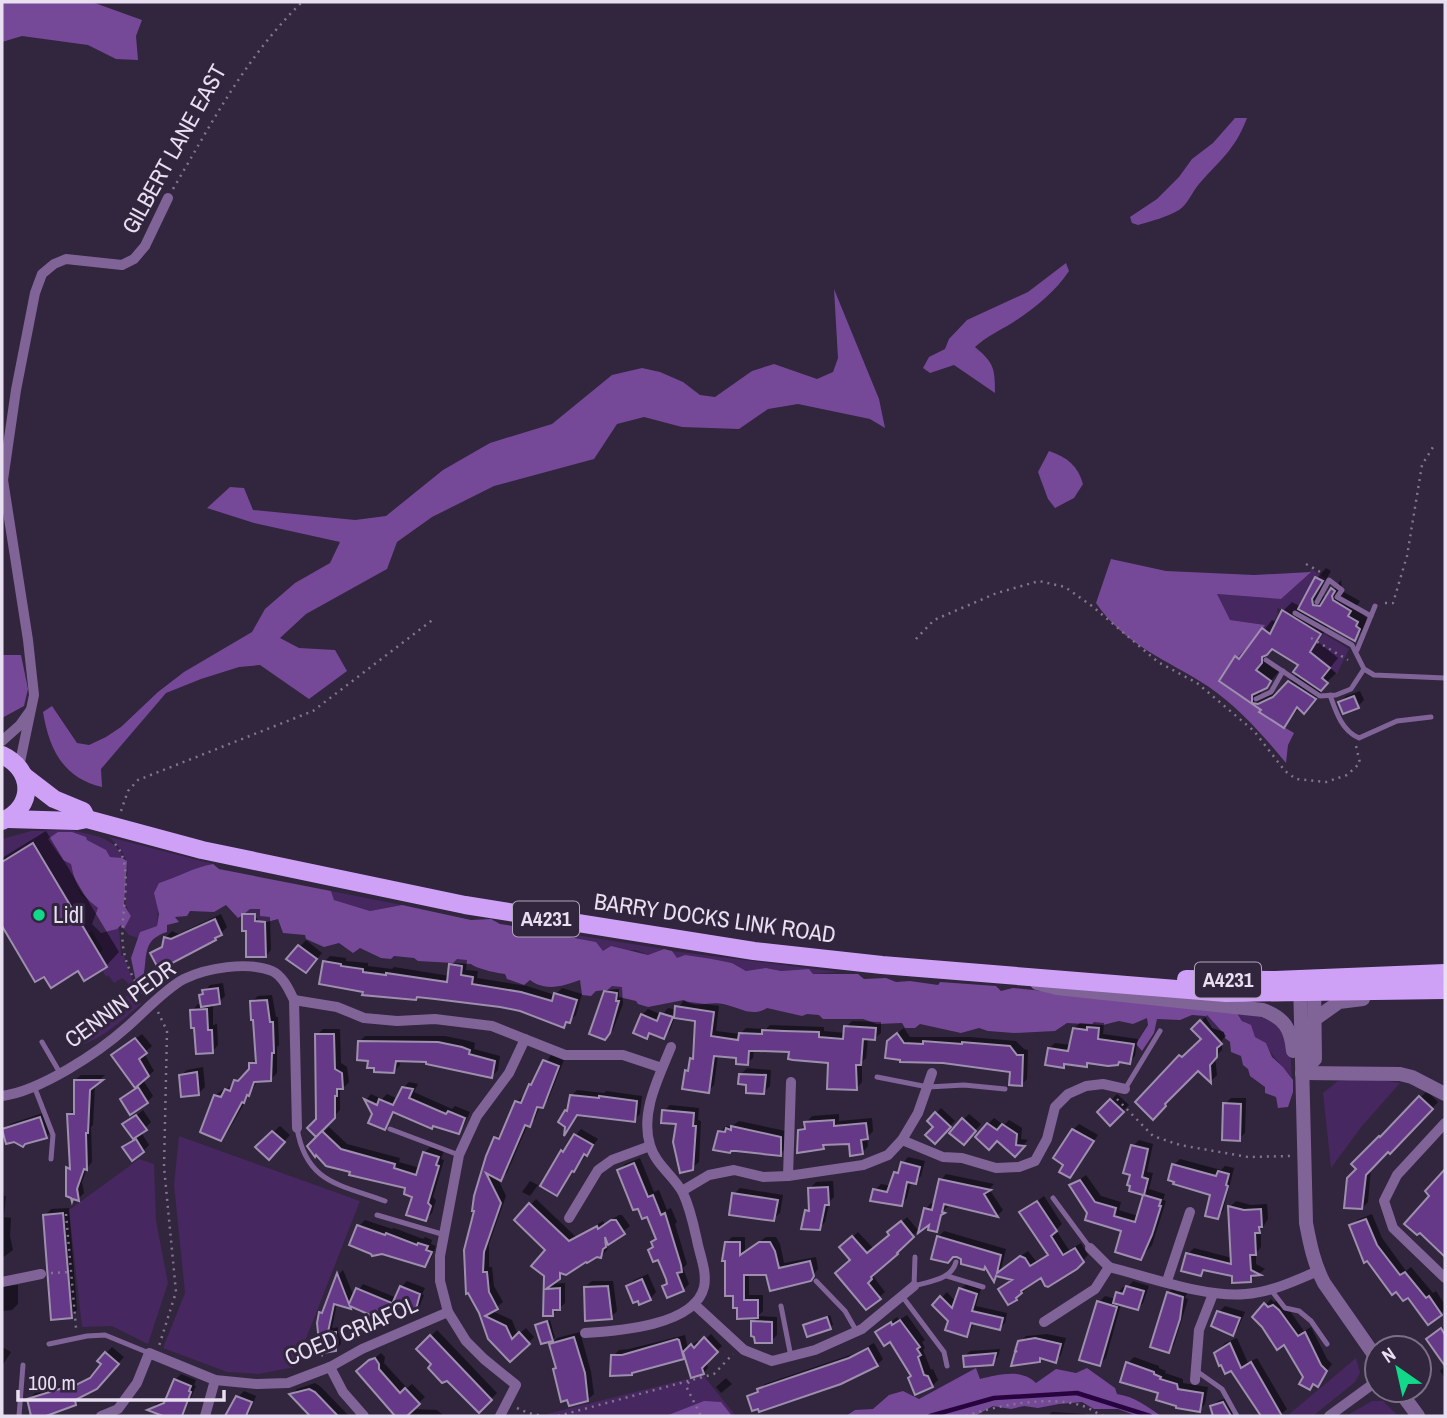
<svg xmlns="http://www.w3.org/2000/svg" width="1447" height="1418" font-family="'Archivo Narrow',sans-serif">
  <style>
    .green { fill: #46275f }
    .forest { fill: #754998 }
    .shadow { fill: #0007; fill-rule: evenodd }
    .lines { fill: none; stroke-linecap: round; stroke-linejoin: round }
    .stream { stroke: #28043e; stroke-width: 4.5 }
    .building { fill: #653987; stroke: #9e8fae; stroke-width: 2 }
    .path { stroke: #82768c; stroke-width: 2.5; stroke-dasharray: 2 5; stroke-linecap: butt }
    .service { stroke: #806498; stroke-width: 5 }
    .minor { stroke: #806498; stroke-width: 10 }
    .tertiary { stroke: #806498; stroke-width: 14 }
    .primary { stroke: #cea1f7; stroke-width: 18 }
    .poi-dot { fill: #12d98a; stroke: #32253e; stroke-width: 2.5 }
    .labels { text-anchor: middle; stroke-width: 6; stroke-linejoin: round; paint-order: stroke }
    .shield { fill: #32253e; stroke: #b1a7bb; stroke-width: 2 }
    .shield-label { font-size: 21px; font-weight: bold; fill: #e8dff0 }
    .street-label { font-size: 23px; fill: #e8dff0; stroke: #32253e }
    .poi-label { font-size: 23px; fill: #e8dff0; stroke: #32253e; text-anchor: start }
  </style>
  <rect width="100%" height="100%" fill="#32253e"/>
  <g class="green">
    <path d="M1312 569 1325 578V582L1315 577 1294 613 1277 608 1278 614 1272 624 1282 630 1278 640 1262 628 1264 625 1229 620 1216 594 1281 599Z"/>
    <path d="M1316 629 1349 649 1337 674 1320 660 1317 663 1299 657 1312 636 1317 640 1321 634Z"/>
    <path d="M69 830C90 834 116 837 124 859L110 857 105 850 87 840 71 864 74 879 81 895 98 908 106 932 119 927 121 956H124L141 1004C127 1016 88 1053 70 1043L128 1008 124 998 131 993 127 982 122 978 114 983 108 975 106 977 102 970 107 967 99 953 103 950 92 931 87 934 34 841 2 860V839L31 831Z"/>
    <path d="M109 837 213 864C194 867 178 877 159 883L157 926 140 932 138 938 129 935 124 929 131 916C113 887 146 870 109 837Z"/>
    <path d="M331 891 402 905 370 911 334 900Z"/>
    <path d="M563 933 664 949 648 955 636 950 602 952 596 942 569 937Z"/>
    <path d="M672 951 839 972 813 974 809 969 781 971 766 968 746 971 732 963 712 959H676Z"/>
    <path d="M1235 1010 1278 1022 1290 1047 1292 1078C1283 1065 1272 1058 1266 1043L1255 1037Z"/>
    <path d="M1368 1078 1400 1083 1362 1126 1331 1168 1323 1093 1338 1081Z"/>
    <path d="M179 1136 360 1201 295 1367 259 1374 227 1372 163 1348 185 1293 174 1185Z"/>
    <path d="M139 1159 154 1164 156 1221 168 1283 148 1344 112 1326 82 1327 69 1210Z"/>
    <path d="M1356 1358 1360 1373 1355 1382 1313 1416H1287Z"/>
    <path d="M703 1375 736 1416H545L547 1414Z"/>
    <path d="M1372 1401H1383L1398 1416H1346Z"/>
  </g>
  <g class="forest">
    <path d="M2 2H92L142 20 136 36 138 60 116 59 88 45 22 36 2 42Z"/>
    <path d="M1235 118H1247C1235 150 1220 160 1199 184 1192 192 1188 204 1179 210 1167 217 1152 221 1138 225L1132 223 1130 217 1157 199 1179 177 1192 159 1213 143Z"/>
    <path d="M1066 263 1069 271C1055 292 1034 309 1012 323 999 331 987 336 975 347 994 363 995 368 995 393L954 365 930 373 923 368 929 357 945 349 949 339 967 320 1028 292Z"/>
    <path d="M834 289 879 399 885 428 870 419 798 404 768 409 739 429 682 427 644 417 617 424 594 459 494 486 432 517 397 542 387 569 306 614 280 638 299 648 335 650 347 671 309 699 260 665 239 667 201 679 166 693 101 769 102 787C63 778 49 749 43 712L52 706 77 743 89 745 106 737 121 727 158 692 184 672 252 632 265 609 295 583 330 563 340 542 254 523 207 508 230 487 244 488 253 510 355 520 386 516 443 470 490 443 552 424 612 375 642 368 660 372 683 382 700 395 715 397 752 371 774 364 817 379 833 372 838 358Z"/>
    <path d="M1049 451C1067 457 1078 466 1083 484L1074 498 1055 508 1048 499 1038 472Z"/>
    <path d="M1111 559 1166 571 1254 575 1311 572 1281 599 1217 594 1230 620 1265 625 1239 659 1235 657 1219 681 1262 708 1260 713 1294 733 1288 745 1286 763C1263 735 1239 708 1209 687 1168 660 1124 645 1096 603Z"/>
    <path d="M2 655H21L28 689 24 706 2 718Z"/>
    <path d="M58 832H72L86 837 87 840 106 850 110 857 122 858 127 861 124 905 131 916 124 929 121 925 117 929 101 933 92 924 98 908C81 895 75 885 71 864L63 860 48 839Z"/>
    <path d="M213 864 219 869 331 891 334 900 370 911 402 905 471 920 491 919 500 924 563 933 569 937 596 942 603 951 611 946 648 955 664 949 672 951 677 958 685 955 712 959 732 963 746 971 766 968 781 971 809 969 813 974H858L864 979 886 978 896 982 910 981 938 985 940 982 996 986 1001 991 1013 988 1235 1010 1242 1021 1251 1025 1255 1037 1266 1043 1272 1057 1283 1067 1293 1080V1092L1288 1107 1278 1108 1276 1097 1265 1093V1087L1250 1076 1248 1069 1243 1065 1241 1056 1231 1052 1230 1042 1225 1038 1224 1032 1212 1028 1205 1016 1192 1015 1180 1020 1157 1019 1154 1033 1142 1051 1136 1044 1148 1025 1147 1018 1133 1024 1119 1021 1103 1025 1067 1023 1055 1031 1014 1033 988 1031 979 1028 961 1033 920 1024 915 1028H905L902 1023 877 1024 863 1019H823L819 1015 807 1014 802 1016 767 1008C752 1018 739 1007 723 1004 710 1001 696 1009 684 1000L648 1007 638 1004 636 1001 619 997V989L596 991 591 996 582 995 580 980C563 986 546 992 530 980L524 985 507 979 505 974C497 973 477 969 471 964L418 961 414 958 394 956 391 959 381 958 360 948 353 953 339 943 324 947 306 939 305 935 283 933 278 919 267 922 259 921 254 915 246 913 238 918 226 905 214 912 190 911 187 916 175 917 179 922 167 925V932C141 940 148 957 143 978L149 987 154 988V992L149 995 136 982 131 958 140 932 157 926 159 914 154 893 159 883C178 877 194 867 213 864Z"/>
    <path d="M976 1368 980 1379C998 1375 1021 1368 1036 1383L1056 1369 1076 1373 1087 1368 1115 1388 1117 1394C1136 1397 1146 1406 1161 1416H1137L1118 1409H1094L1082 1402 1059 1404 1038 1408 1024 1406 1011 1409 993 1406 975 1416H846L855 1410 873 1409 889 1395 903 1391 919 1399Z"/>
    <path d="M704 1401 721 1402 732 1416H666Z"/>
  </g>
  <g class="shadow">
    <path d="M1326 568 1331 571 1321 588 1322 596 1328 597 1341 580 1342 591 1360 601 1357 606 1367 612 1364 616 1369 619 1364 629 1355 639 1329 624 1318 642 1338 658 1330 668 1336 673 1321 688 1323 689 1313 702 1304 711 1300 707 1284 726 1221 680 1237 658 1246 648 1248 650 1272 620 1277 623 1283 611 1292 602 1301 607 1317 578ZM1273 647 1300 664 1298 673 1283 689 1268 695 1261 694V689L1266 687 1279 671 1264 660Z"/>
    <path d="M1360 691 1364 700 1358 706 1340 702 1346 696Z"/>
    <path d="M46 831 119 952 106 966 85 979 79 969 44 975 36 980 2 923V858Z"/>
    <path d="M250 909H260V916L270 917 271 950 266 956 248 930 244 914Z"/>
    <path d="M221 914 227 927 215 939 152 953 164 944 166 937 172 931 178 934Z"/>
    <path d="M306 940 322 953 312 965 289 959Z"/>
    <path d="M330 956 346 958V961L368 963V966L392 969 394 967 450 976 451 965 457 959 467 960 466 970 478 971 477 978 527 986 555 995 562 988 582 994 576 1015 564 1026 521 1010 365 991 324 962Z"/>
    <path d="M223 983 225 996 219 1002 213 1003V1025L217 1024 218 1045 212 1052 192 1011 198 1004H202L201 995 210 985Z"/>
    <path d="M612 986 622 987 623 1004 613 1030 605 1038V992Z"/>
    <path d="M272 995 276 1017H278L279 1045 277 1047V1073L271 1079 258 1080 227 1133 221 1139 215 1096 222 1090 225 1091 232 1084H234L242 1075 245 1076 251 1069V1064L257 1057 251 1002 258 996Z"/>
    <path d="M683 1001 719 1006 716 1031 740 1034 746 1028 766 1029 770 1025 824 1027V1031L846 1033V1027L852 1021 881 1022V1033L875 1038H868L866 1058 862 1062V1082L857 1088 829 1062 791 1051 754 1049 753 1058 747 1063 738 1057 718 1055 714 1085 708 1091 687 1071 695 1056 697 1019 675 1017 670 1030 664 1037 651 1032 647 1037 642 1015 648 1009 662 1015 668 1008 677 1010Z"/>
    <path d="M1207 1015 1226 1036 1222 1040V1050L1215 1057 1217 1075 1211 1081 1198 1068 1153 1117 1138 1102 1187 1051 1189 1053 1203 1039 1194 1029Z"/>
    <path d="M1094 1022 1104 1023 1103 1034 1138 1039 1135 1056 1130 1062 1121 1060 1117 1064 1090 1062 1086 1065 1067 1063 1063 1067 1049 1048 1055 1043 1071 1045 1074 1028 1080 1023 1092 1024Z"/>
    <path d="M904 1028 910 1037H970L1016 1041 1024 1049 1028 1050 1027 1079 1021 1085 1012 1070 922 1060 895 1035Z"/>
    <path d="M323 1029H340L341 1063 347 1067 349 1082 340 1091V1110L316 1135 317 1035Z"/>
    <path d="M142 1034 152 1046 144 1053 154 1071 143 1080 153 1096 147 1102 122 1099 137 1087 113 1056Z"/>
    <path d="M365 1036H445L469 1041 475 1043 474 1049 500 1056 498 1070 492 1076 428 1060 401 1059 400 1065 394 1071 370 1059 359 1042Z"/>
    <path d="M551 1055 564 1060 548 1100 540 1106 535 1119 528 1124 507 1173 501 1179 497 1177 506 1196 489 1244V1267H492L494 1286 503 1302 492 1311 512 1320 518 1335 526 1328 534 1337 510 1360 480 1313 476 1210 474 1209 496 1138 503 1133 517 1102 523 1096 525 1097 530 1085Z"/>
    <path d="M203 1067 205 1087 199 1093 180 1076 187 1070Z"/>
    <path d="M747 1068 771 1070 770 1086 764 1092 741 1074Z"/>
    <path d="M81 1075H105L95 1084 93 1125 91 1127 92 1162 87 1168 82 1182 84 1193 80 1197 78 1185 68 1168 72 1164 69 1115 75 1108V1080Z"/>
    <path d="M409 1082 418 1084 414 1092 452 1109 455 1106 470 1112 464 1125 458 1132 395 1112 385 1128 366 1100 371 1094 382 1099 387 1094 398 1099 403 1088Z"/>
    <path d="M577 1090 604 1093 606 1091 642 1096 640 1114 634 1120 579 1113 566 1131 567 1111 570 1108 571 1096Z"/>
    <path d="M1427 1091 1438 1102 1390 1152 1388 1150 1371 1168 1368 1202 1362 1208 1359 1169 1354 1164Z"/>
    <path d="M1117 1094 1129 1105 1110 1123 1099 1112Z"/>
    <path d="M1231 1098H1246L1245 1133 1239 1139 1225 1104Z"/>
    <path d="M670 1105 699 1108 698 1120 701 1121 699 1162 692 1168 678 1122 664 1111Z"/>
    <path d="M941 1108 955 1121 935 1142V1126L929 1121Z"/>
    <path d="M143 1110 151 1122 141 1132 149 1145 143 1151 125 1148 135 1139 125 1125Z"/>
    <path d="M46 1112 53 1130 47 1136 26 1142 14 1140 8 1142 2 1129V1121L4 1129 10 1124Z"/>
    <path d="M839 1114V1121L872 1118 873 1131 867 1138 868 1146 862 1153 850 1142 827 1143 823 1147 800 1130 812 1116Z"/>
    <path d="M969 1114 981 1124 964 1143 963 1120Z"/>
    <path d="M994 1118 1004 1125 1009 1120 1022 1128 1021 1139 1028 1140 1020 1149 988 1124Z"/>
    <path d="M739 1121 786 1131V1148L780 1154 720 1132 726 1126 730 1127Z"/>
    <path d="M1079 1124 1098 1135 1070 1176 1073 1130Z"/>
    <path d="M280 1126 290 1135 275 1151 257 1147Z"/>
    <path d="M329 1127 347 1144 400 1158 399 1162 420 1168 424 1153 430 1147 444 1151 441 1159 444 1160 433 1197 436 1200 432 1213 426 1219 408 1187 352 1171 309 1146Z"/>
    <path d="M581 1129 598 1139 557 1194 562 1151Z"/>
    <path d="M1139 1140 1153 1144 1147 1172 1153 1173 1149 1189 1165 1194 1163 1200 1166 1201 1152 1245 1141 1258 1123 1230 1089 1213 1071 1186 1086 1175 1101 1196 1121 1202 1119 1210 1138 1216 1145 1194 1131 1189 1133 1146Z"/>
    <path d="M908 1157 925 1161 921 1176 915 1182H911L907 1198 901 1205 875 1190 881 1184 891 1186 895 1173Z"/>
    <path d="M640 1158 654 1192 659 1190 667 1210 671 1208 677 1222 675 1224 687 1264 683 1268 689 1284 683 1290 669 1283 653 1242 657 1237 648 1215 619 1170 625 1164Z"/>
    <path d="M1180 1159 1221 1170 1225 1166 1234 1168 1223 1211 1217 1217 1212 1194 1174 1165Z"/>
    <path d="M946 1174 994 1184 989 1189 1003 1210 998 1215 951 1204 921 1229 926 1209 931 1203 935 1204 941 1180Z"/>
    <path d="M530 1181 538 1185 530 1196 522 1192Z"/>
    <path d="M833 1181 834 1197 830 1201 825 1222 819 1228 807 1211 811 1207 810 1188 816 1182Z"/>
    <path d="M2 1183 4 1196H6L4 1217 11 1218 10 1236 13 1250 2 1258Z"/>
    <path d="M740 1188 783 1195 780 1213 773 1219 734 1194Z"/>
    <path d="M1044 1196 1062 1224 1056 1230 1069 1250 1081 1243 1088 1255 1076 1267 1041 1276 1016 1298 1000 1289 1013 1279 999 1275 994 1279 986 1266 962 1259 938 1237 944 1231 1006 1249 1001 1270 1028 1251 1036 1261 1049 1254 1021 1213Z"/>
    <path d="M536 1199 576 1237 603 1221 605 1224 619 1215H622L630 1226 608 1243 607 1250 601 1256 597 1255 564 1273 550 1284 565 1283V1303L553 1314H545L547 1250 516 1220Z"/>
    <path d="M1236 1201 1251 1205 1267 1204 1268 1219 1261 1230V1247L1256 1253V1264L1265 1269 1250 1280 1207 1269 1201 1274 1188 1254 1194 1248 1232 1258 1230 1207Z"/>
    <path d="M69 1208 77 1310 71 1316 45 1216 51 1209Z"/>
    <path d="M1372 1214 1382 1238 1406 1271 1411 1267 1433 1293 1436 1291 1445 1305V1310L1428 1323 1351 1226 1357 1220Z"/>
    <path d="M907 1217 918 1230 897 1253 876 1271 873 1276 885 1292 867 1308 852 1259 841 1248 858 1232 874 1249Z"/>
    <path d="M365 1220 392 1229 394 1228 423 1239 425 1237 432 1240 431 1244 436 1246 431 1259 425 1265 359 1226Z"/>
    <path d="M732 1237H745V1252L766 1237H776L780 1244 784 1263 816 1257 818 1269 810 1279 768 1273H749V1295H763V1311L758 1316 777 1317V1335L771 1341 753 1322 758 1317H739L726 1243Z"/>
    <path d="M343 1270 354 1297 363 1284 397 1298 401 1287 407 1281 425 1288 422 1294 424 1295 420 1305 414 1311 394 1303 386 1316 353 1305 351 1307 337 1303 332 1328 341 1327V1344L336 1349 321 1343V1313L326 1309 339 1274Z"/>
    <path d="M648 1274 656 1292 650 1299 628 1286 634 1280Z"/>
    <path d="M592 1281H613L617 1311 611 1317 585 1287Z"/>
    <path d="M1133 1281 1149 1286 1143 1303 1138 1308 1121 1304 1106 1358 1100 1364 1099 1302 1105 1296 1116 1299 1118 1293 1123 1287 1127 1288Z"/>
    <path d="M966 1284 981 1289 976 1306 1007 1313 1005 1323 1000 1328 974 1322 971 1330 966 1335 934 1305 947 1292 956 1302 961 1289Z"/>
    <path d="M18 1285V1304L12 1310 2 1311V1286Z"/>
    <path d="M1174 1287 1188 1291 1185 1298 1188 1299 1174 1345 1168 1351V1293Z"/>
    <path d="M1271 1299 1274 1302 1280 1300 1285 1304 1304 1331 1311 1327 1327 1359 1332 1364 1317 1385 1314 1383 1310 1388 1265 1305Z"/>
    <path d="M1225 1306 1245 1312 1238 1328 1232 1334 1219 1312Z"/>
    <path d="M830 1315 833 1325 830 1327 808 1335 805 1325 808 1323Z"/>
    <path d="M907 1315 925 1340 922 1342 925 1348 923 1350 931 1370 933 1369 938 1380 932 1386 913 1375 891 1340 878 1332 897 1317 899 1320Z"/>
    <path d="M550 1320 555 1338 542 1342 537 1325Z"/>
    <path d="M1445 1325V1378L1440 1371 1444 1367 1428 1339Z"/>
    <path d="M437 1330 497 1393 479 1411 418 1349Z"/>
    <path d="M580 1332 591 1372 594 1394 587 1400 558 1367 551 1344 557 1338Z"/>
    <path d="M711 1334 722 1346 706 1361 708 1368 703 1373 686 1355 683 1358 613 1356 619 1350 629 1349 685 1335 688 1349 697 1341 700 1344Z"/>
    <path d="M1047 1334 1066 1338 1061 1355 1055 1361 1042 1357 1039 1360 1019 1350 1020 1342 1026 1336Z"/>
    <path d="M1237 1338 1248 1363 1257 1358 1287 1409 1279 1416H1261L1232 1369 1216 1353 1225 1343Z"/>
    <path d="M874 1343 883 1359 877 1365 749 1397 765 1384 856 1353Z"/>
    <path d="M2 1347 11 1352 2 1366Z"/>
    <path d="M112 1347 124 1357 95 1388 81 1395 76 1403 33 1416 29 1399 35 1393 76 1381 77 1384 96 1373 104 1364 106 1353Z"/>
    <path d="M1000 1349 998 1357 992 1363 965 1356 970 1351Z"/>
    <path d="M381 1353 385 1357 384 1363 407 1388 412 1384 425 1397 412 1409 437 1410 444 1416H399L383 1401 358 1372Z"/>
    <path d="M1134 1357 1159 1366V1368L1166 1371 1165 1373 1183 1379V1383L1208 1387 1205 1404 1199 1410 1160 1392 1128 1363Z"/>
    <path d="M181 1374 196 1380 194 1385 196 1386 183 1416H163V1414L151 1409 156 1404 167 1399 175 1380Z"/>
    <path d="M726 1378 732 1384 721 1393 716 1387Z"/>
    <path d="M315 1383 321 1387 349 1416H311L291 1395 297 1389Z"/>
    <path d="M244 1391 256 1396 248 1416H227L234 1401Z"/>
    <path d="M1229 1397 1238 1412 1234 1416H1215L1212 1407 1218 1401Z"/>
    <path d="M1052 1412 1085 1414V1416H1048Z"/>
  </g>
  <g class="lines">
    <path class="stream" d="M930 1416 994 1398 1077 1393 1150 1416"/>
  </g>
  <g class="building">
    <path d="M1315 577 1323 581 1312 599 1313 605 1320 606 1331 588 1335 591 1332 596 1333 600 1351 611 1348 616 1358 622 1356 626 1360 629 1355 641 1298 609Z"/>
    <path d="M1282 610 1321 634 1310 652 1330 668 1322 678 1328 683 1321 691 1293 672 1298 665 1272 649 1267 655 1262 657V663L1256 670 1271 681 1267 688 1252 695V703L1258 704 1273 697 1288 681 1316 699 1304 714 1297 707 1284 728 1259 712 1261 710 1219 681 1235 656 1239 659 1262 628 1270 634Z"/>
    <path d="M1354 696 1359 708 1343 714 1338 702Z"/>
    <path d="M33 843 107 967 84 981 78 971 51 988 44 977 35 982 2 926V862Z"/>
    <path d="M242 914H255V921L265 922 266 957H246V931H242Z"/>
    <path d="M215 919 222 935 215 938 216 940 159 970 150 953 162 947 164 937 171 939Z"/>
    <path d="M298 945 317 959 306 973 286 959Z"/>
    <path d="M323 961 341 964V966L363 969V972L386 975V973L447 982 449 964 462 966 461 975 473 977 472 984 521 992 552 1001 554 993 577 1000 570 1023 566 1022 564 1028 520 1011 500 1007 435 999 417 997 416 1000 362 995 363 992 319 984Z"/>
    <path d="M218 988 220 1004 201 1007 199 995 203 994 202 990Z"/>
    <path d="M604 991 617 993 616 1001H619L610 1033 605 1040 589 1034Z"/>
    <path d="M267 1000 270 1022H273L274 1053H272L271 1081 254 1082 249 1096 247 1095 244 1103 242 1102 221 1141 202 1133 200 1132 214 1095 221 1097 225 1089 230 1091 234 1080 238 1081 249 1069V1063H256L253 1020H251L250 1001Z"/>
    <path d="M675 1006 714 1012 711 1036 738 1040 739 1033 762 1034V1030L784 1031 819 1032V1037L843 1039 844 1026 876 1028 875 1040 863 1039 861 1065H856L857 1090 827 1089 828 1063 793 1060 788 1059 789 1052 759 1051H749L748 1065 736 1064V1058L714 1056 709 1093 682 1089 685 1070 688 1071 690 1058 693 1059 695 1021 674 1018Z"/>
    <path d="M207 1009 208 1030H212L213 1053 196 1054 194 1028H191L190 1010Z"/>
    <path d="M660 1013 673 1017 664 1039 649 1033 647 1039 633 1033 641 1014 657 1021Z"/>
    <path d="M1200 1020 1222 1044 1217 1048V1057L1210 1065 1211 1083 1198 1071 1165 1104 1166 1106 1153 1120 1135 1102 1179 1055 1182 1057 1201 1039 1191 1029Z"/>
    <path d="M1087 1027 1099 1028 1098 1039 1134 1044 1130 1064 1119 1062 1118 1065 1108 1066 1087 1063V1067L1064 1064V1068L1045 1065 1048 1048 1068 1051 1073 1028 1087 1030Z"/>
    <path d="M897 1033 904 1043 923 1044V1041L962 1044V1042L1010 1046 1017 1055H1023L1022 1086 1009 1085 1010 1072 943 1063 900 1062V1060L885 1058 887 1041Z"/>
    <path d="M315 1034H334L335 1069 342 1073 343 1089H337V1096H335V1118L316 1137 307 1128 316 1119Z"/>
    <path d="M135 1038 147 1053 139 1059 149 1076 135 1088 111 1055Z"/>
    <path d="M358 1041 438 1042 462 1047 470 1050 469 1054 495 1061 492 1078 426 1064V1062L396 1061 394 1073 374 1072V1068H367L368 1061 357 1060Z"/>
    <path d="M543 1060 559 1066 543 1108 537 1107 530 1127 525 1125 501 1181 486 1173 501 1203 484 1252 483 1272H487L489 1292 498 1309 485 1316 506 1326 512 1339 519 1332 530 1344 510 1362 488 1339 479 1313 468 1293 466 1294 464 1250 474 1211H472L474 1196 486 1156 494 1137 499 1139 515 1101 521 1103 529 1084 531 1085Z"/>
    <path d="M197 1072 199 1095 181 1097 179 1075Z"/>
    <path d="M739 1074 766 1075 764 1094 746 1093V1085L738 1084Z"/>
    <path d="M74 1080H103L90 1090 88 1133H86L87 1170 84 1169 77 1189 79 1201 73 1199 72 1202 71 1198 66 1196V1167L70 1169 67 1114H74Z"/>
    <path d="M138 1087 148 1103 130 1115 120 1099Z"/>
    <path d="M402 1087 413 1089 409 1098 446 1114 448 1111 465 1118 459 1134 433 1126 432 1129 393 1112 385 1130 368 1123 372 1114 364 1099 377 1105 379 1099 393 1105Z"/>
    <path d="M570 1095 599 1098V1096L637 1101 635 1122 577 1115 564 1136 565 1127 558 1122 565 1110 567 1111Z"/>
    <path d="M1419 1096 1433 1109 1390 1154 1388 1152 1366 1175 1362 1209 1344 1208 1347 1178 1356 1169 1351 1164 1379 1136 1380 1137Z"/>
    <path d="M1110 1099 1124 1112 1110 1126 1097 1112Z"/>
    <path d="M1223 1103 1241 1104 1240 1141 1222 1140Z"/>
    <path d="M662 1110 694 1113 693 1126H696L693 1170 680 1173 673 1142 676 1124 661 1123Z"/>
    <path d="M935 1112 951 1127 935 1144 925 1135 933 1127 927 1121Z"/>
    <path d="M136 1115 147 1130 133 1139 122 1124Z"/>
    <path d="M40 1117 47 1138 25 1144 23 1147 14 1142 6 1144 2 1129Z"/>
    <path d="M962 1118 976 1131 964 1145 949 1133Z"/>
    <path d="M834 1120V1126L866 1123 868 1139 861 1140 863 1154 850 1156 849 1144 823 1145 824 1149 797 1153 798 1130 805 1129 804 1122Z"/>
    <path d="M987 1123 997 1130 1002 1124 1017 1134 1016 1145 1025 1146 1015 1157 997 1141 989 1150 975 1137Z"/>
    <path d="M731 1126 781 1137V1156L736 1151H731L730 1153 713 1150 718 1131 725 1132 726 1128 731 1130Z"/>
    <path d="M1072 1129 1094 1141 1070 1178 1059 1172 1063 1165 1053 1158Z"/>
    <path d="M272 1131 285 1142 269 1160 255 1147Z"/>
    <path d="M322 1131 341 1149 395 1164 394 1168 416 1175 423 1152 439 1157 436 1165 439 1166 428 1203 431 1206 426 1221 406 1215 412 1197 404 1194 405 1188 349 1175 350 1172 326 1166 316 1155 315 1157 307 1146Z"/>
    <path d="M574 1134 593 1145 587 1156 584 1154 574 1172 572 1171 557 1196 540 1186 561 1150 563 1152Z"/>
    <path d="M136 1139 144 1152 132 1161 122 1147Z"/>
    <path d="M1131 1145 1148 1149 1142 1177 1148 1179 1144 1195 1161 1200 1159 1206H1161L1152 1235 1141 1260 1115 1252 1121 1231 1085 1220 1087 1213 1069 1185 1080 1180 1095 1202 1116 1208 1114 1216 1135 1222 1143 1195 1129 1191 1130 1186 1127 1185 1130 1175 1123 1173Z"/>
    <path d="M901 1162 920 1167 916 1184 907 1182 902 1206 870 1201 873 1189 887 1192 894 1172 898 1173Z"/>
    <path d="M634 1163 648 1197 653 1195 661 1215 665 1213 681 1265 682 1272 677 1273 684 1291 667 1298 662 1286 667 1284 666 1279 658 1260 653 1262 648 1250 653 1247 651 1242 656 1239 647 1217 642 1219 638 1209 633 1210 617 1170Z"/>
    <path d="M1172 1164 1216 1176 1218 1171 1229 1174 1226 1185 1228 1186 1218 1219 1205 1216 1210 1195 1173 1184 1174 1182 1168 1180Z"/>
    <path d="M1445 1169V1257L1420 1233 1417 1235 1404 1224 1429 1196 1425 1191Z"/>
    <path d="M939 1179 991 1190 984 1194 998 1217 944 1204 942 1212 945 1213 941 1215 937 1232 928 1230 929 1225 918 1233 924 1208 932 1210Z"/>
    <path d="M828 1187 829 1205H825L820 1230 801 1229 805 1210 809 1211 808 1188Z"/>
    <path d="M732 1193 778 1200 774 1221 729 1215Z"/>
    <path d="M1037 1201 1057 1231 1051 1236 1063 1255 1075 1248 1084 1262 1077 1269 1048 1287 1045 1286 1041 1278 1021 1291 1022 1293 1016 1298 1017 1300 1008 1305 998 1289 1012 1280 996 1276 994 1282 985 1267 984 1270 961 1264V1259L957 1257H953L948 1263 931 1259 937 1236 1001 1255 997 1273 1020 1256 1025 1258 1030 1266 1048 1255 1019 1212Z"/>
    <path d="M529 1203 569 1241 597 1226 598 1229 611 1220H616L625 1234 608 1245 605 1237 606 1247 603 1249 601 1258 597 1257 587 1263 586 1262 566 1275 560 1273V1279L546 1289 560 1288V1310H553V1316H543L544 1276 531 1266 545 1250 514 1220Z"/>
    <path d="M1228 1206 1244 1210 1261 1209 1262 1227H1259L1260 1233H1255L1256 1255H1250L1251 1270 1261 1275 1251 1276V1282L1232 1283V1276L1203 1270 1201 1276 1181 1271 1186 1253 1231 1264Z"/>
    <path d="M63 1213 72 1318 51 1320 43 1215Z"/>
    <path d="M1366 1219 1377 1245 1400 1275 1405 1272 1426 1298 1429 1296 1442 1315 1428 1325 1408 1298 1403 1301 1396 1292 1392 1295 1367 1261 1364 1263 1349 1225Z"/>
    <path d="M901 1221 914 1237 897 1253 898 1254 871 1277 872 1279 868 1283 881 1299 866 1310 835 1273 850 1260 839 1247 852 1236 867 1253 889 1235 887 1232Z"/>
    <path d="M357 1225 385 1235 386 1233 417 1245 418 1243 428 1246 426 1250 432 1252 425 1267 382 1254 372 1256 371 1254 349 1245Z"/>
    <path d="M725 1242H740V1255L759 1242H770L775 1251 779 1268 810 1261 814 1276 811 1281 770 1291 766 1275H744V1300H758V1318L737 1319V1308H733V1296H725V1261H722Z"/>
    <path d="M337 1273 349 1304 356 1288 392 1303 386 1318 372 1312 370 1315 350 1306 351 1309 334 1304 328 1332H336V1351L323 1353 322 1355 321 1353 309 1354 319 1342 317 1323 319 1312 322 1313Z"/>
    <path d="M642 1279 651 1300 639 1305 638 1301 633 1303 626 1286Z"/>
    <path d="M400 1286 420 1294 415 1313 392 1304Z"/>
    <path d="M608 1286 612 1319 585 1321 584 1287Z"/>
    <path d="M1126 1286 1144 1291 1138 1310 1113 1303 1116 1292 1123 1294Z"/>
    <path d="M959 1288 977 1294 972 1311 1003 1318 1000 1330 971 1323 967 1337 945 1330 948 1321 932 1305 940 1296 952 1308Z"/>
    <path d="M1167 1292 1183 1297 1180 1319 1169 1353 1150 1347Z"/>
    <path d="M1097 1301 1117 1307 1100 1366 1079 1360Z"/>
    <path d="M1264 1303 1268 1307 1273 1305 1279 1310 1298 1336 1305 1332 1321 1365 1327 1371 1318 1387 1313 1384 1310 1390 1299 1384 1303 1377 1284 1345 1277 1350 1262 1327 1252 1317Z"/>
    <path d="M1217 1311 1240 1318 1233 1336 1211 1326Z"/>
    <path d="M827 1317 831 1329 807 1337 803 1325Z"/>
    <path d="M900 1320 920 1347 917 1349 921 1355 918 1357 924 1375 928 1376 933 1387 915 1395 908 1378 911 1376 890 1342 884 1346 875 1332 891 1322 892 1325Z"/>
    <path d="M547 1321 553 1341 541 1344 535 1325Z"/>
    <path d="M751 1321 772 1322V1343H755L754 1337 751 1336Z"/>
    <path d="M1441 1328 1445 1335V1366L1426 1339Z"/>
    <path d="M430 1335 492 1400 479 1413 447 1381 442 1383 428 1368 431 1364 416 1349Z"/>
    <path d="M574 1337 585 1373 588 1401 569 1406 567 1400 561 1402 553 1369 556 1368 549 1344Z"/>
    <path d="M704 1337 718 1352 702 1368 704 1374 691 1378 683 1352 691 1344 694 1348Z"/>
    <path d="M1035 1338 1061 1344 1056 1363 1040 1358V1362L1011 1366 1015 1352 1017 1351H1015L1018 1341Z"/>
    <path d="M677 1339 679 1340 684 1359 632 1373V1375L610 1376 611 1355H622Z"/>
    <path d="M1230 1343 1241 1368 1251 1362 1282 1416H1261L1231 1371 1225 1374 1221 1365 1219 1366 1214 1353Z"/>
    <path d="M868 1348 878 1366 841 1384 759 1412 758 1409 752 1411 747 1396 758 1392 757 1389 849 1358Z"/>
    <path d="M105 1352 119 1364 97 1389 75 1400 76 1405 46 1416H31L27 1399 69 1386 70 1388 90 1378 101 1364 97 1361Z"/>
    <path d="M996 1353 993 1365 964 1367 963 1356Z"/>
    <path d="M375 1358 379 1364V1369L400 1393 405 1388 420 1404 407 1416H395L356 1371 369 1360Z"/>
    <path d="M1126 1362 1154 1372V1374L1161 1377 1160 1379 1177 1384 1178 1389 1203 1393 1200 1412 1176 1408V1406L1156 1400 1158 1393 1120 1382Z"/>
    <path d="M174 1379 191 1386 189 1391 191 1392 182 1416H163L147 1410 164 1403Z"/>
    <path d="M309 1389 315 1392 338 1416H310L289 1394Z"/>
    <path d="M236 1396 252 1402 246 1416H225Z"/>
    <path d="M1223 1402 1231 1416H1213L1210 1406Z"/>
  </g>
  <g class="lines">
    <g class="path">
      <path d="M173 189C213 121 245 58 302 2"/>
      <path d="M1306 564 1322 573"/>
      <path d="M1385 603H1393L1407 556 1422 465 1433 447"/>
      <path d="M1311 638 1348 660"/>
      <path d="M916 639 934 620 997 593 1039 581 1065 587 1092 606 1158 662 1197 683 1254 731 1285 771 1296 779 1326 782 1347 775 1360 763 1356 746"/>
      <path d="M121 811 128 791 138 780 313 711 435 618"/>
      <path d="M115 844C136 866 119 915 123 946 125 963 134 982 145 996"/>
      <path d="M158 1012 167 1031 164 1167 176 1292 159 1346"/>
      <path d="M1117 1099 1153 1136 1180 1145 1248 1157 1291 1156"/>
      <path d="M66 1214 76 1328"/>
      <path d="M51 1273 71 1272"/>
      <path d="M689 1382 686 1386 701 1416"/>
      <path d="M517 1408 528 1413 543 1416"/>
      <path d="M558 1416 714 1374 733 1354"/>
      <path d="M966 1416C998 1405 1050 1395 1083 1406 1090 1408 1096 1413 1103 1416"/>
    </g>
    <g class="service">
      <path d="M1317 602 1329 580 1342 590 1337 597 1371 616"/>
      <path d="M1295 613 1352 645 1364 669 1374 675 1445 678"/>
      <path d="M1357 650 1375 606"/>
      <path d="M1266 660 1320 696 1336 695 1351 689 1364 669"/>
      <path d="M1330 695C1336 712 1342 731 1359 738L1397 721 1431 717"/>
      <path d="M1256 699 1271 692 1283 671"/>
      <path d="M42 1042 60 1073"/>
      <path d="M877 1077 928 1087 964 1085 1005 1089"/>
      <path d="M34 1086 53 1135 51 1159"/>
      <path d="M1125 1089 1160 1031"/>
      <path d="M297 1128C306 1183 339 1184 385 1201"/>
      <path d="M390 1129 459 1155"/>
      <path d="M1053 1198 1090 1248"/>
      <path d="M377 1215 445 1235"/>
      <path d="M915 1257 914 1286C930 1281 951 1280 956 1262"/>
      <path d="M947 1276 983 1287"/>
      <path d="M816 1281 845 1311 857 1332"/>
      <path d="M1271 1290 1285 1308 1299 1311 1311 1321 1327 1344"/>
      <path d="M902 1296 944 1352 947 1366"/>
      <path d="M781 1306 791 1357"/>
      <path d="M49 1344 87 1336 105 1335 149 1353"/>
      <path d="M1195 1370 1222 1389 1237 1416"/>
      <path d="M19 1416 23 1365"/>
    </g>
    <g class="minor">
      <path d="M2 741 20 725 30 711"/>
      <path d="M19 767 34 695 28 640 3 480 16 390 35 293 42 274 54 264 66 259 122 265 134 259 145 246 168 198"/>
      <path d="M294 1000 337 1007 364 1018 397 1021 435 1019 492 1026 565 1055H623L662 1068"/>
      <path d="M2 1096C40 1091 98 1053 127 1027 142 1014 166 988 184 979 206 968 248 961 272 971 283 976 289 990 294 1000L297 1128"/>
      <path d="M1445 1123 1397 1175 1384 1201 1393 1228 1445 1278"/>
      <path d="M902 1140 943 1157 962 1158 996 1168 1019 1167 1035 1161 1047 1139 1055 1107 1068 1094 1086 1086 1103 1084 1125 1089"/>
      <path d="M788 1176 791 1082"/>
      <path d="M682 1191 709 1175 734 1170 763 1177 788 1176 863 1165 888 1155 902 1140 918 1113 932 1073"/>
      <path d="M569 1218 598 1170 612 1160 650 1146"/>
      <path d="M1090 1248 1109 1267"/>
      <path d="M1109 1267C1149 1277 1206 1298 1246 1294 1271 1292 1295 1281 1318 1271"/>
      <path d="M1167 1281 1190 1212"/>
      <path d="M2 1282 41 1274"/>
      <path d="M694 1304 744 1350 772 1361 815 1350 862 1329 914 1286"/>
      <path d="M1044 1322 1095 1289 1109 1267"/>
      <path d="M585 1333C617 1331 695 1326 704 1287 707 1273 701 1258 698 1245 694 1227 691 1210 683 1193 674 1176 655 1164 650 1145 640 1112 659 1077 671 1047"/>
      <path d="M330 1367 343 1392 364 1416"/>
      <path d="M1195 1380 1199 1330 1213 1294"/>
      <path d="M101 1416 118 1409 137 1383 149 1353 215 1380 257 1384 288 1383 330 1367 362 1349 448 1312"/>
      <path d="M205 1416 215 1380"/>
      <path d="M500 1416 516 1385 484 1359 466 1341 448 1312 440 1281V1256L459 1155 477 1116 509 1073 525 1039"/>
      <path d="M1329 1416 1377 1381"/>
    </g>
    <g class="tertiary">
      <path d="M1300 981 1306 1223C1310 1244 1314 1264 1324 1283L1377 1359"/>
      <path d="M1037 983 1057 988 1263 1010C1284 1018 1291 1028 1293 1051"/>
      <path d="M1315 1019 1339 1002 1363 999"/>
      <path d="M1302 1073 1400 1074 1412 1077 1445 1094"/>
      <path d="M1302 1073 1315 1059 1314 982"/>
      <path d="M1399 1390 1418 1416"/>
    </g>
    <g class="primary">
      <path d="M2 755C34 770 35 807 2 821"/>
      <path d="M24 776 54 799 83 811 87 819"/>
      <path d="M8 819 77 821 87 819 202 850 465 905 754 951 882 965 1226 993 1445 990"/>
      <path d="M1186 979 1275 980 1445 973"/>
    </g>
  </g>
  <circle class="poi-dot" cx="39" cy="915" r="7"/>
  <g class="labels">
    <g class="shield">
      <rect x="513" y="901.5" width="66" height="35" rx="5"/>
      <rect x="1195" y="962.5" width="66" height="35" rx="5"/>
    </g>
    <g class="shield-label">
      <text x="546" y="926">A4231</text>
      <text x="1228" y="987">A4231</text>
    </g>
    <g class="street-label">
      <text transform="translate(174 149) rotate(-61)" y="8">GILBERT LANE EAST</text>
      <text transform="translate(715 918) rotate(8)" y="8">BARRY DOCKS LINK ROAD</text>
      <text transform="translate(120 1004) rotate(-36)" y="8">CENNIN PEDR</text>
      <text transform="translate(351 1331) rotate(-23)" y="8">COED CRIAFOL</text>
    </g>
    <g class="poi-label">
      <text x="53" y="923">Lidl</text>
    </g>
  </g>
  <rect width="1447" height="1418" fill="none" stroke="#e8dff0" stroke-width="7"/>
  <g transform="translate(1398 1369) rotate(326)"><circle r="33" fill="#32253e" stroke="#7b6f85" stroke-width="2"/>
  <path d="M0-5L12 26L0 18L-12 26Z" fill="#12d98a"/>
  <text y="-10" font-size="19" font-weight="bold" text-anchor="middle" fill="#e8dff0">N</text>
  </g>
  <path d="M18 1390v10h206v-10" fill="none" stroke="#e8dff0" stroke-width="3.5"/>
  <text x="28" y="1390" font-size="21" fill="#e8dff0" stroke="#32253e" stroke-width="5" paint-order="stroke">100 m</text>
</svg>
